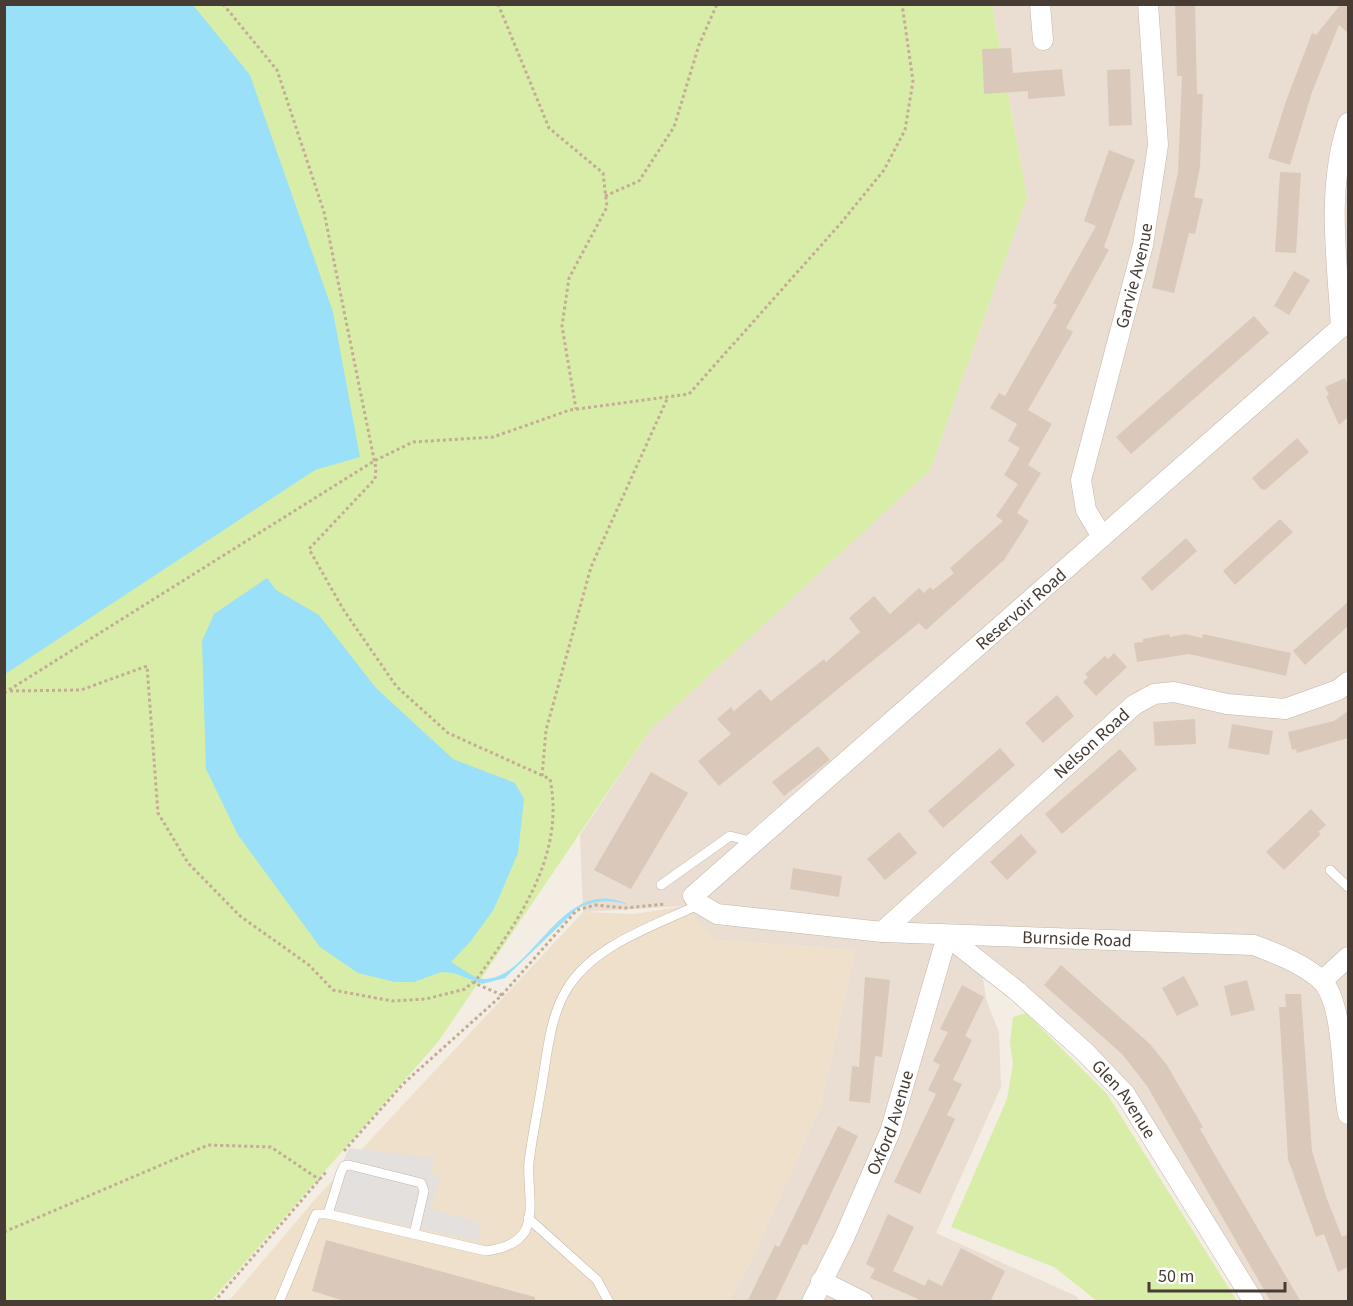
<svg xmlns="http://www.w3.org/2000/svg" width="1353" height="1306" font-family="'Source Sans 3',sans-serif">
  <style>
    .residential { fill: #e9ded1 }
    .education { fill: #efe0cc }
    .green { fill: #d8eda8 }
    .parking { fill: #e4e0dd }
    .water { fill: #99e0f8 }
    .building { fill: #dac9bb }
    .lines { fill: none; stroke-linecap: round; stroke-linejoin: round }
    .service-casing { stroke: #c4b6a9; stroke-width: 10 }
    .minor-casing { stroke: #c4b6a9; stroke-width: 21 }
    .path { stroke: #c4ac95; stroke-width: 3; stroke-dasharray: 3 3; stroke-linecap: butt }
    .service { stroke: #fff; stroke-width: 9 }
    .minor { stroke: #fff; stroke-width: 20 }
    .labels { text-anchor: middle; stroke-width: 4.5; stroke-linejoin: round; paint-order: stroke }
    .street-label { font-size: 18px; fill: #473c33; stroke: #fff }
  </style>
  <rect width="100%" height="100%" fill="#f4ede4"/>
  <path class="residential" d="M992 5H1348V1301H1258L1132 1093 980 956 986 999 999 1032 1001 1087 936 1233 1076 1296 1080 1301H728L750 1263 821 1105 855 950 716 940 684 906 583 912 580 835 650 730 930 470 1027 197Z"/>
  <path class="education" d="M684 906 717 940 855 950 821 1105 750 1263 728 1301 228 1302 317 1197 583 912 634 914Z"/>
  <g class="green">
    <path d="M5 5H992L1027 197 930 470 650 730 438 1042 211 1301 5 1302Z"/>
    <path d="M1026 1013 1107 1094 1237 1301H1097L1054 1267 951 1227 1007 1099 1013 1064 1010 1042 1013 1017Z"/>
  </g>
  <path class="parking" d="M349 1148 434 1158 431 1173 440 1177 431 1209 481 1223 478 1241 323 1207Z"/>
  <g class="water">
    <path d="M5 4 193 5 250 75 333 312 360 457 315 470 5 674Z"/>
    <path d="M267 578 276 590 319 615 376 688 453 759 515 783 524 799 518 853 494 909 470 942 451 962C460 967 473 978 483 979 533 981 562 871 629 905 611 899 595 900 578 908L505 978 482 984 454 973 441 972 414 982H395L358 973 320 947 238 835 206 769 202 641 214 614Z"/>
  </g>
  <g class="building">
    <path d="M1175 4H1195L1197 94H1203L1200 167 1194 197 1203 199 1195 234 1189 233 1174 293 1152 288 1178 172 1182 76H1177Z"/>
    <path d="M1341 4H1348V33L1339 25 1312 92 1290 165 1268 158 1286 101 1312 33 1316 35Z"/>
    <path d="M1011 48 1013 73 1062 69 1065 96 1028 99V91L984 94 982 49Z"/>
    <path d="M1130 69 1132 125 1109 126 1107 70Z"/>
    <path d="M1109 150 1135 160 1104 247 1109 250 1066 328 1073 332 1028 410 1052 424 1028 465 1041 473 1017 513 1029 521 1004 560 926 630 919 623 719 786 698 761 731 734 717 719 731 707 734 711 760 689 771 701 824 659 826 662 860 632 849 618 874 596 890 614 919 588 924 593 930 587 933 590 954 573 950 568 1003 521 996 516 1018 484 1004 475 1020 448 1008 441 1017 424 990 408 999 393 1005 396 1057 305 1053 303 1096 226 1084 221Z"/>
    <path d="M1280 172 1301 173 1296 253 1275 252Z"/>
    <path d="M1294 271 1310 280 1289 315 1274 306Z"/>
    <path d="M1254 316 1269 333 1131 454 1116 437Z"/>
    <path d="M1345 378 1348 386V417L1339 425 1326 396 1329 395 1325 387Z"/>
    <path d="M1297 438 1309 452 1265 490 1261 489 1252 478Z"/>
    <path d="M1280 519 1293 532 1235 585 1223 571Z"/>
    <path d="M1186 538 1197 551 1152 591 1141 578Z"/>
    <path d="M1348 602V626L1305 665 1293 651Z"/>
    <path d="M1169 634 1170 637 1185 634 1202 638 1203 634 1291 653 1286 676 1189 654 1137 662 1134 643 1143 642V639Z"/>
    <path d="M1114 653 1127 667 1096 696 1083 682 1088 677 1085 674 1105 656 1108 659Z"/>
    <path d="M1057 695 1074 716 1043 743 1025 723Z"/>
    <path d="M1348 711V738L1297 753 1296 749 1292 750 1288 732 1334 721Z"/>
    <path d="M1195 719 1196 744 1155 746 1153 722Z"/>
    <path d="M1232 724 1273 731 1269 755 1228 748Z"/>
    <path d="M818 746 830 760 784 796 772 782Z"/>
    <path d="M1000 748 1015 765 943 828 928 811Z"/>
    <path d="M1120 749 1137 769 1062 834 1045 814Z"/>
    <path d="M651 772 688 793 631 889 594 870Z"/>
    <path d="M1311 809 1326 825 1318 832 1321 834 1284 870 1266 852Z"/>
    <path d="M899 832 917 853 885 880 867 859Z"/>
    <path d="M1021 834 1037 852 1007 880 990 862Z"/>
    <path d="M793 868 842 876 839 897 790 889Z"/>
    <path d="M1061 965 1150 1044 1167 1065 1203 1127 1200 1129 1219 1162 1301 1302H1271L1147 1086 1122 1054 1044 985Z"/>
    <path d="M1184 976 1199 1005 1177 1016 1162 988Z"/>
    <path d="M865 977 890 980 882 1057 875 1056 870 1103 849 1101 852 1066 859 1067Z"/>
    <path d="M1247 980 1255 1010 1231 1016 1224 986Z"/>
    <path d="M962 985 984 997 965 1036 972 1040 953 1080 962 1084 947 1115 955 1119 920 1194 894 1182 936 1094 928 1090 940 1065 933 1061 948 1032 940 1029Z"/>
    <path d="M1285 994H1301L1312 1151 1327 1199 1342 1237 1348 1234V1267L1338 1272 1324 1234 1316 1237 1288 1159 1279 1007H1286Z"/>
    <path d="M838 1126 858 1136 807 1245 803 1244 775 1302H747L775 1245 779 1247Z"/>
    <path d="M888 1214 914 1227 893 1271 925 1286 928 1279 942 1286 961 1248 1005 1271 990 1302H917L918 1299 870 1278 875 1269 866 1264Z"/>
    <path d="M326 1240 535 1297V1302H348L312 1291Z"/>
  </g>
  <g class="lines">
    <defs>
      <g id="service">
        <path d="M1330 870 1348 887"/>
        <path d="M661 885 730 836 754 842"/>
        <path d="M328 1214 341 1172 344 1166 349 1165 421 1183 424 1191 414 1234"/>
        <path d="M528 1218 597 1280 609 1302"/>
        <path d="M279 1302 316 1214H328L486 1251C500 1249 518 1244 525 1231 535 1212 527 1183 529 1162 532 1138 537 1114 541 1090 547 1057 549 1018 567 989 594 944 655 926 700 904"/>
      </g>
      <g id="minor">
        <path d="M1040 4 1043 40"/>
        <path id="s1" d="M1348 321 693 896 700 904 717 914 882 932 1254 945C1277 954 1301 963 1320 979 1345 1000 1341 1082 1348 1114"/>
        <path d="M1341 327C1337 259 1326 189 1348 123"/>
        <path id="s2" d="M1102 537 1086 510 1081 480 1143 245 1158 145 1148 4"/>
        <path id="s3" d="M882 932 1134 705 1154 694 1174 692 1227 704 1285 709 1338 690 1348 682"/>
        <path d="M1322 981 1348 957"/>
        <path d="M821 1281 863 1302"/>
        <path id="s4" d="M812 1302 844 1238 890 1132 947 936 1017 991 1085 1052 1125 1094 1254 1302"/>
      </g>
    </defs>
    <use href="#service" class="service-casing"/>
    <use href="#minor" class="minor-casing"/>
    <g class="path">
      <path d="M223 4 277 70 324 212 376 469 375 479 309 549 343 609 396 686 448 733 550 779C566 858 516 923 474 983L502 995"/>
      <path d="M498 4 549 128 603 173 607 207 569 278 562 326 576 409"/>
      <path d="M605 196 639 181 674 127 699 45 717 4"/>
      <path d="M10 691 81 690 147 666 158 813 188 863 240 916 309 965 333 990 392 1001 426 999 465 989 473 982"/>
      <path d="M4 693 374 461 413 442 493 437 570 410 689 394 841 223 884 170 905 130 913 81 902 4"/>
      <path d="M542 776 546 730 591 567 668 397"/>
      <path d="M344 1151 403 1084 502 995 577 910 595 905 625 908 666 904"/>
      <path d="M4 1232 208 1145 271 1147 320 1180"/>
      <path d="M214 1302 326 1172"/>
    </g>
    <use href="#service" class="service"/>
    <use href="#minor" class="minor"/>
  </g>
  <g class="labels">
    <g class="street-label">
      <text dy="6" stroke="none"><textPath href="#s2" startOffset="273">Garvie Avenue</textPath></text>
      <text transform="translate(1021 609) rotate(-41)" y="6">Reservoir Road</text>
      <text dy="6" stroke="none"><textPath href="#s3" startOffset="282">Nelson Road</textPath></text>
      <text dy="6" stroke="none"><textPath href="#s1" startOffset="1263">Burnside Road</textPath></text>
      <text dy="6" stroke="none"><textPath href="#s4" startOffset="633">Glen Avenue</textPath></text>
      <text dy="6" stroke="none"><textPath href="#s4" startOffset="196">Oxford Avenue</textPath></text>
    </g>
  </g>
  <rect width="1353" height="1306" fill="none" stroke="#473c33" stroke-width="12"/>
  <path d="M1149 1282v9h136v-9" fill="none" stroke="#473c33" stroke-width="3"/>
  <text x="1158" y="1282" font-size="18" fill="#473c33" stroke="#ffffff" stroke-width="4.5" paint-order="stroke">50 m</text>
</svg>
